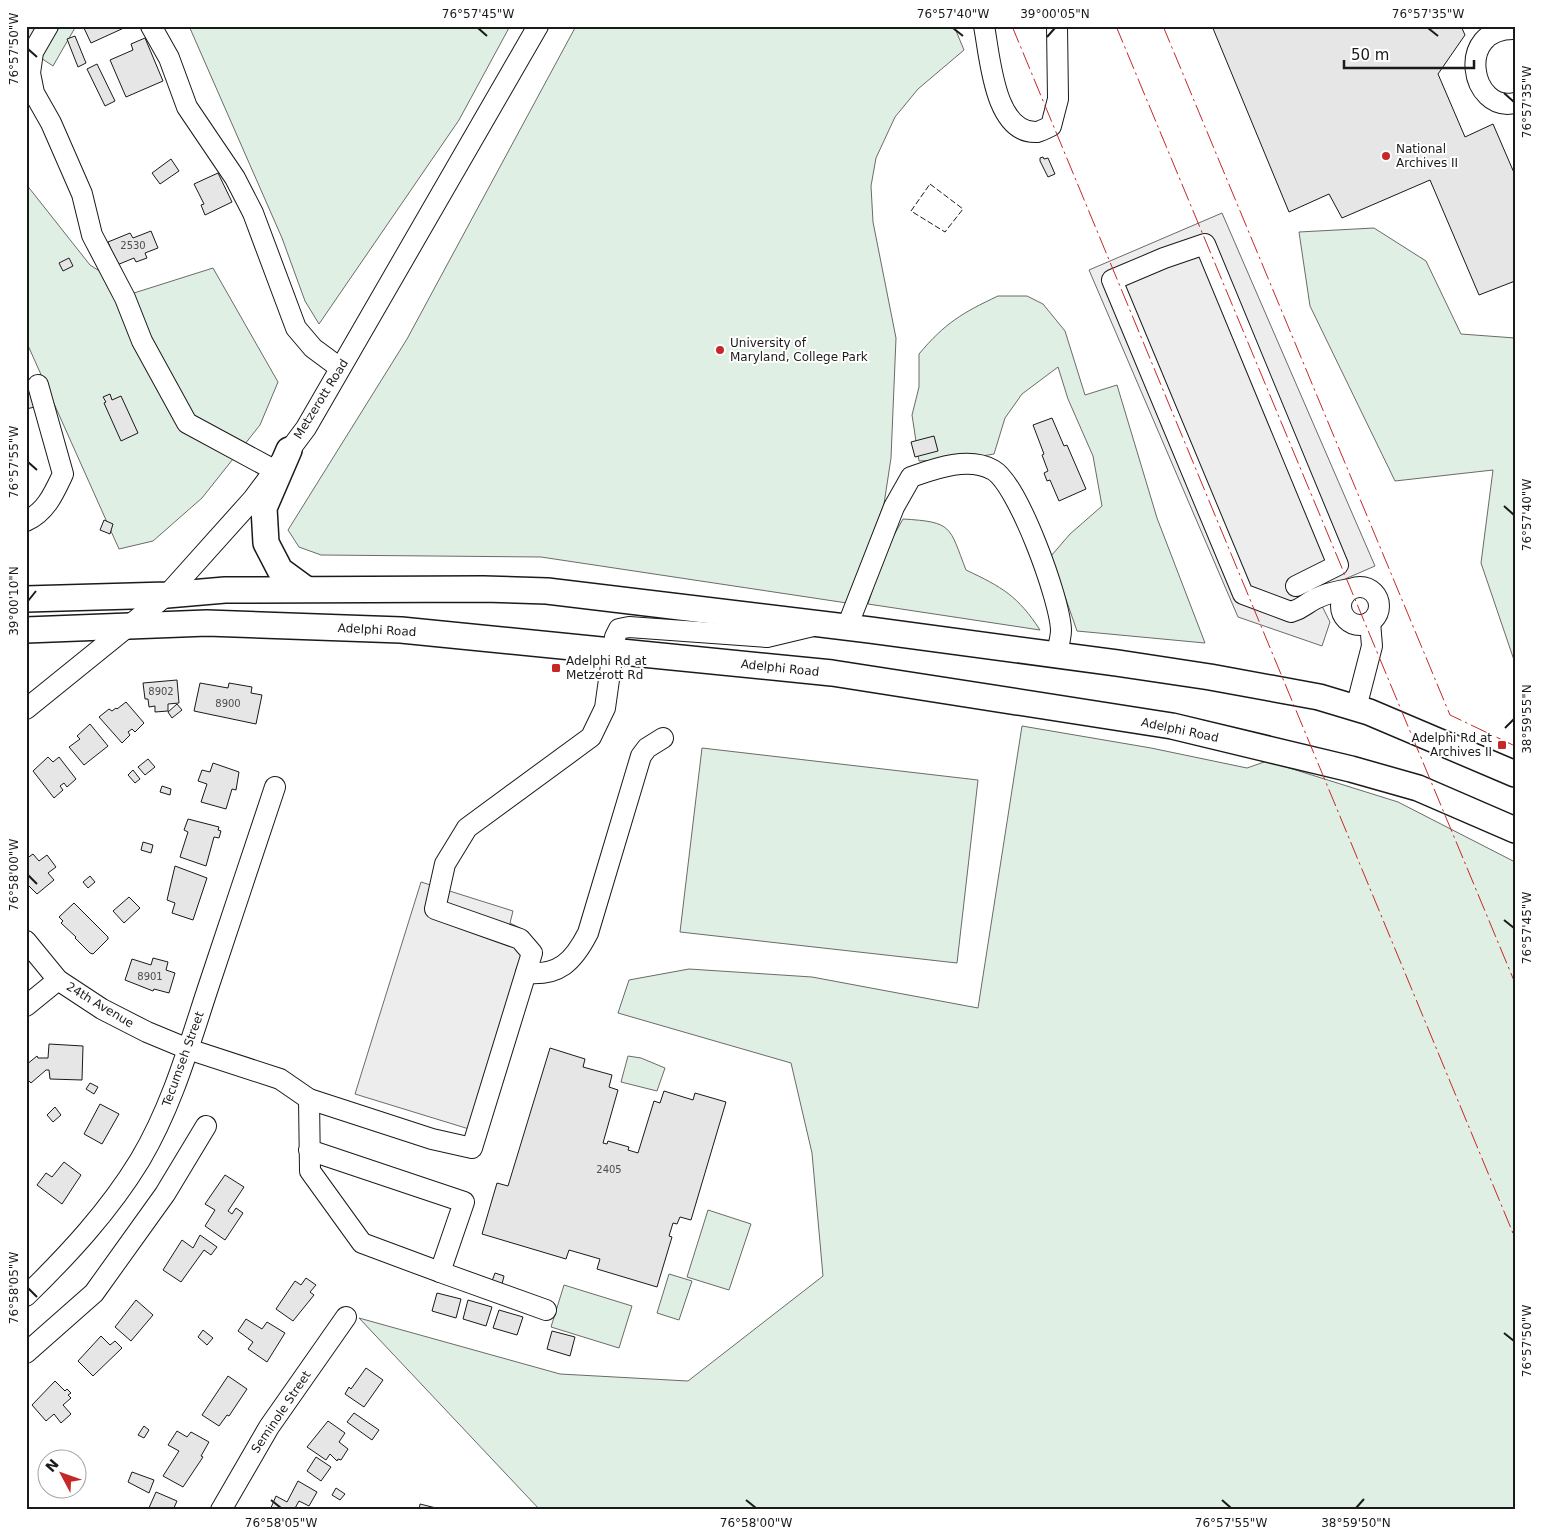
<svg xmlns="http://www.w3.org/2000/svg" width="1541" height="1536" font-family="'DejaVu Sans',sans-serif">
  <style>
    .green { fill: #e0efe3; stroke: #6a6a6a }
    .parking { fill: #ededed; stroke: #6a6a6a }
    .building { fill: #e6e6e6; stroke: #1a1a1a }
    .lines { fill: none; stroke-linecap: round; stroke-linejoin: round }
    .minor-casing { stroke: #1a1a1a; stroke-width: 22 }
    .major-casing { stroke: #1a1a1a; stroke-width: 28 }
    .minor { stroke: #fff; stroke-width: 20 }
    .major { stroke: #fff; stroke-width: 25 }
    .fence { stroke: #1a1a1a; stroke-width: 1; stroke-dasharray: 6 2.5; stroke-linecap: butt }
    .power { stroke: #c62828; stroke-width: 1; stroke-dasharray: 18 4 2.5 4; stroke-linecap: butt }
    .ticks { fill: none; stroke: #1a1a1a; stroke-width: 2 }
    .poi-dot { fill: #c62828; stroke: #fff; stroke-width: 2 }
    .labels { text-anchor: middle; stroke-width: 4; stroke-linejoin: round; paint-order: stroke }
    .number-label { font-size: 10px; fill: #4d4d4d }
    .poi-label { font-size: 12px; fill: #1a1a1a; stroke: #fff; text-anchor: start }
    .street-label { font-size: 12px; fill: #1a1a1a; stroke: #fff }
    .neatline { fill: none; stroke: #1a1a1a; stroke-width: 2 }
    .ticks-label { font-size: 12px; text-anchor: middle; fill: #1a1a1a }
  </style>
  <rect width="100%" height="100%" fill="#fff"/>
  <g class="green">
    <path d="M26 26H76L53 66 26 48Z"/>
    <path d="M189 26H510L459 120 319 324 305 301 282 238Z"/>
    <path d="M576 26H954L964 50 918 89 895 117 876 158 871 186 873 222 896 338 891 458 884 504 847 603 541 557 321 555 299 547 288 530 407 339Z"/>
    <path d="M26 184 90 265 134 293 213 268 278 382 260 425 202 498 153 541 119 549 26 341Z"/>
    <path d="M1374 228 1426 261 1461 334 1515 338V663L1481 563 1493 470 1395 481 1310 306 1299 232Z"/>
    <path d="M998 296H1027L1043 304 1065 331 1085 395 1117 385 1157 518 1205 643 1077 631 1051 556 1070 534 1102 506 1093 456 1068 399 1058 367 1022 394 1005 418 994 454 965 459 919 461 912 415 919 387V354C945 323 962 313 998 296Z"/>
    <path d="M903 519C953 522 949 526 966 570 1002 587 1018 596 1040 630L868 604 884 553Z"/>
    <path d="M1022 726 1151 748 1247 768 1267 761 1398 802 1515 862V1510H540L359 1318 560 1374 688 1381 823 1276 812 1153 791 1063 618 1013 629 980 689 969 812 977 978 1008Z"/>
    <path d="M702 748 978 780 957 963 680 932Z"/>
    <path d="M628 1056 641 1058 665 1068 657 1091 621 1082Z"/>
    <path d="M708 1210 751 1224 729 1290 687 1277Z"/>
    <path d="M669 1274 692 1281 679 1320 657 1313Z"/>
    <path d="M564 1285 632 1306 619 1348 551 1327Z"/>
  </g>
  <g class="parking">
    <path d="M1222 213 1375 566 1315 592 1330 622 1322 646 1238 617 1089 270Z"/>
    <path d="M421 882 513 911 510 923 528 932 469 1129 355 1094Z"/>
  </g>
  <g class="building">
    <path d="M83 26H125L126 27 91 43Z"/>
    <path d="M1212 26H1461L1465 35 1438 74 1465 137 1493 124 1515 175V281L1479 295 1430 180 1342 218 1329 194 1289 212Z"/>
    <path d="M75 36 86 63 78 67 67 39Z"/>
    <path d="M145 38 163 81 126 97 110 60 133 50 131 44Z"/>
    <path d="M97 64 115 101 105 106 87 69Z"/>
    <path d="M1043 157 1044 159 1048 158 1055 174 1048 177 1040 161V158Z"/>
    <path d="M171 159 179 171 160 184 152 173Z"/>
    <path d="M218 173 232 202 205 215 201 205 204 204 194 184Z"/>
    <path d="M151 231 158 248 145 253 147 258 136 262 134 258 117 265 108 242 130 233 133 238Z"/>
    <path d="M69 258 73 266 63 271 59 263Z"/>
    <path d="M26 380 35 407 26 409Z"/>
    <path d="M110 394 112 400 121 396 138 433 121 441 104 403 106 402 103 397Z"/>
    <path d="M1052 418 1064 446 1067 445 1086 489 1059 501 1050 480 1047 481 1044 473 1048 471 1042 455 1044 454 1033 425Z"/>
    <path d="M934 436 938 451 915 457 911 442Z"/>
    <path d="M104 520 113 524 110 534 100 530Z"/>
    <path d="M177 680 179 703 168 704V711L155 712V706L149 707 148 699H145L143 683Z"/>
    <path d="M200 683 228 688 229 683 252 687 251 693 262 695 256 724 194 711Z"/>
    <path d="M126 702 144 723 135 732 132 729 128 732 130 735 122 743 99 717 109 709 112 711 116 708 117 709Z"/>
    <path d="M177 704 182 710 172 718 168 712Z"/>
    <path d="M90 724 108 746 84 765 69 747 80 739 77 736Z"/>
    <path d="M48 757 53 762 59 757 76 779 67 787 64 783 60 786 63 790 54 798 33 771Z"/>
    <path d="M148 759 155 767 145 775 138 767Z"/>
    <path d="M213 763 239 772 236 790 232 789 226 809 201 802 207 784 198 781 202 770 210 772Z"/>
    <path d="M133 770 140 779 135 783 128 775Z"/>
    <path d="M162 786 171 789 170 795 160 792Z"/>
    <path d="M188 819 219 827 218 830 221 831 219 838 214 837 206 866 180 857 188 832 184 830Z"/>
    <path d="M143 842 153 845 151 853 141 850Z"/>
    <path d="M33 854 39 861 47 855 56 867 48 873 54 880 37 894 26 883V859Z"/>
    <path d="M175 866 207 878 193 920 172 913 175 903 167 900Z"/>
    <path d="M90 876 95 882 88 888 83 882Z"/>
    <path d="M129 897 140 908 124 923 113 911Z"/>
    <path d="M74 903 108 937V939L93 954 90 953 75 938 76 937 61 923 63 921 59 917Z"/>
    <path d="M153 958 168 962 166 970 175 973 169 993 154 989 153 991 125 980 132 959 151 965Z"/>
    <path d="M49 1044 83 1046 82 1080 50 1079 49 1070H46L31 1083 26 1078V1065L37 1056 38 1058H48Z"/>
    <path d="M550 1048 585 1059 583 1067 612 1075 609 1087 618 1090 603 1143 607 1144 608 1141 629 1147 628 1150 638 1153 654 1101 660 1103 664 1091 693 1100 695 1093 726 1102 691 1220 680 1217 677 1224 673 1223 669 1236 672 1237 657 1287 597 1269 600 1259 569 1250 566 1259 482 1234 497 1183 508 1186Z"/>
    <path d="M90 1083 98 1087 94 1094 86 1089Z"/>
    <path d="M100 1104 119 1114 102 1144 84 1134Z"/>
    <path d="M55 1107 61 1115 53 1122 47 1115Z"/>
    <path d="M64 1162 81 1175 62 1204 37 1185 46 1173 52 1177Z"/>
    <path d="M225 1175 244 1187 228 1211 232 1214 236 1208 243 1213 225 1240 205 1226 215 1210 205 1204Z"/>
    <path d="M200 1235 217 1247 211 1255 204 1250 181 1282 163 1270 182 1240 193 1248Z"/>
    <path d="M495 1273 504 1276 502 1284 492 1281Z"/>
    <path d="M306 1278 316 1285 310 1292 314 1295 293 1321 276 1309 295 1281 301 1285Z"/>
    <path d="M437 1293 461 1299 456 1318 432 1311Z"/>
    <path d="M136 1300 153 1315 131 1341 115 1327Z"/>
    <path d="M468 1300 492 1307 486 1326 463 1319Z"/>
    <path d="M499 1310 523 1317 517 1335 493 1328Z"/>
    <path d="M246 1319 262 1329 267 1322 285 1333 267 1362 248 1349 253 1342 238 1331Z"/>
    <path d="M203 1330 213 1338 207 1345 198 1337Z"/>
    <path d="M552 1331 575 1337 570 1356 547 1349Z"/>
    <path d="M101 1336 110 1345 115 1341 122 1348 93 1376 78 1361Z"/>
    <path d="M366 1368 383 1380 364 1407 345 1394 349 1387 351 1389Z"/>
    <path d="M228 1376 247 1389 229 1416 227 1415 219 1426 202 1415Z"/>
    <path d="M55 1381 65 1391 67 1389 71 1393 68 1395 71 1398 63 1405 71 1414 61 1423 54 1414 46 1421 32 1405Z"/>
    <path d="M354 1413 379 1430 372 1440 347 1422Z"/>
    <path d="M328 1421 345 1433 339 1442 348 1449 341 1460 338 1459 337 1461 330 1454 326 1460 307 1447Z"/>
    <path d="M144 1426 149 1430 144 1438 138 1435Z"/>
    <path d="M177 1431 187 1437 191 1432 209 1442 201 1456 203 1457 183 1487 163 1476 179 1451 168 1445Z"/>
    <path d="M316 1457 331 1467 321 1481 307 1471Z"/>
    <path d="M132 1472 154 1480 149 1493 128 1482Z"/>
    <path d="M298 1481 317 1492 309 1506 299 1501 294 1510H270L276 1496 287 1502Z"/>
    <path d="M336 1488 345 1494 340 1500 332 1495Z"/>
    <path d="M156 1492 177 1501 173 1510H148Z"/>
    <path d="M420 1504 444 1510H419Z"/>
  </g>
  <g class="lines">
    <defs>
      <g id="minor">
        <path d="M48 26 33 52 30 73 34 93 51 123 82 194 92 235 125 298 142 341 187 423 274 470"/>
        <path d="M151 26 169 58 187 107 235 178 253 213 296 328 313 348 340 368"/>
        <path d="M984 26C990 56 994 134 1037 132 1041 131 1047 128 1051 126L1058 99 1057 26"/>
        <path d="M1515 29C1455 27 1470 113 1515 103"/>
        <path d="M26 521C46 512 54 493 63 474L38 385"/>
        <path d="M1296 586 1338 565 1205 244 1164 258 1112 280 1243 594 1291 612C1304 608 1305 604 1315 599 1327 593 1337 591 1350 589"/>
        <circle cx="1360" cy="606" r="19"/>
        <path d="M847 627 894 507 911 477C934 469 968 456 993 470 1018 484 1060 599 1061 630 1061 638 1058 648 1056 656"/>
        <path d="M1356 708 1372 646 1370 622"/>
        <path d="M26 709 167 595 253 499 306 428 538 26"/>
        <path d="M26 941 58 980 102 1009 147 1032 188 1049 280 1079 309 1099 432 1139 472 1148 532 953 520 939 435 909 445 864 467 828 591 737 605 708 615 637 619 629 629 627 767 637 813 626"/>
        <path d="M526 973C559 976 573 962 588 933L641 756 647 748 663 738"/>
        <path d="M26 1006 58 980"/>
        <path d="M309 1150 464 1202 440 1272 362 1243 310 1171 309 1099"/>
        <path d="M440 1272 546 1310"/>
        <path d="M26 1296C68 1255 109 1211 140 1160 171 1108 188 1049 207 991 230 923 252 855 275 787"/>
        <path d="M26 1353 94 1293 165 1194 206 1126"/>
        <path d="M221 1510 269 1427 346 1317"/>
      </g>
      <g id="major">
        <path d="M289 450 264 508 266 543 280 570 306 589"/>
        <path d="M26 599 167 595 225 590 483 589 547 591 870 630 1117 663 1210 677 1319 697 1369 712 1515 774"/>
        <path d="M26 630 207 623 401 630 832 673 1172 726 1351 769 1418 788 1515 830"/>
      </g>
    </defs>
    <use href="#minor" class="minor-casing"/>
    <use href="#major" class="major-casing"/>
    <use href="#minor" class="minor"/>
    <use href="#major" class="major"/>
    <path class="fence" d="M930 184 963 209 945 232 911 211Z"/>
    <g class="power">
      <path d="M1012 26 1515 1238"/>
      <path d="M1116 26 1515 983"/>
      <path d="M1163 26 1450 715 1515 746"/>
    </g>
  </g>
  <path class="ticks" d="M478 28 487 36M953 28 963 36M1428 28 1438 36M1047 37 1055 28M28 49 37 57M1504 93 1514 102M28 462 37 470M1504 506 1514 515M28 601 36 591M1505 728 1514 719M28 875 37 884M1504 920 1514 928M28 1288 37 1297M1504 1333 1514 1341M271 1500 281 1508M746 1500 756 1508M1222 1500 1231 1508M1356 1508 1364 1499"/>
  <g class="poi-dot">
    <circle cx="1386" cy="156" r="5"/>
    <circle cx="720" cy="350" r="5"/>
    <rect x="551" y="663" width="10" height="10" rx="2.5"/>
    <rect x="1497" y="740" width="10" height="10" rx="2.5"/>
  </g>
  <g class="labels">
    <g class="number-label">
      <text x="133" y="249">2530</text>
      <text x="161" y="695">8902</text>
      <text x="228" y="707">8900</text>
      <text x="150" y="980">8901</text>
      <text x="609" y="1173">2405</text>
    </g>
    <g class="poi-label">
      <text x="1396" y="153">National<tspan x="1396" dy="14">Archives II</tspan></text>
      <text x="730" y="347">University of<tspan x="730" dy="14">Maryland, College Park</tspan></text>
      <text x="566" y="665">Adelphi Rd at<tspan x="566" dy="14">Metzerott Rd</tspan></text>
      <text x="1492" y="742" text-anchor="end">Adelphi Rd at<tspan x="1492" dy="14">Archives II</tspan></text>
    </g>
    <g class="street-label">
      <text transform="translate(321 399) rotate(-58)" y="4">Metzerott Road</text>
      <text transform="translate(377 630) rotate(3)" y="4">Adelphi Road</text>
      <text transform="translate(780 668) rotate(6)" y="4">Adelphi Road</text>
      <text transform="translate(1180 730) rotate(12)" y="4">Adelphi Road</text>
      <text transform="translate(100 1005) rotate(31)" y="4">24th Avenue</text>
      <text transform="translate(183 1059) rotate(-70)" y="4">Tecumseh Street</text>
      <text transform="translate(281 1412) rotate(-56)" y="4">Seminole Street</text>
    </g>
  </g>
  <rect width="1541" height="1536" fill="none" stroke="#ffffff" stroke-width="55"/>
  <g transform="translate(62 1474) rotate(311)"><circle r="24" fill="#ffffff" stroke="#a3a3a3"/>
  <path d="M0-4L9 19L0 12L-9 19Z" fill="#c62828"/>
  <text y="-8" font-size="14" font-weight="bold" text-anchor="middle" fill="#1a1a1a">N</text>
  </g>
  <path d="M1344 60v8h130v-8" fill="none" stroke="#1a1a1a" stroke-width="2.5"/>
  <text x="1351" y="60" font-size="15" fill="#1a1a1a" stroke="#ffffff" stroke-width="4" paint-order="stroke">50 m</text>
  <rect x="28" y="28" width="1486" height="1480" class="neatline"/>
  <g class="ticks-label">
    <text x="478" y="18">76°57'45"W</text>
    <text x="953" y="18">76°57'40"W</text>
    <text x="1055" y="18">39°00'05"N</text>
    <text x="1428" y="18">76°57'35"W</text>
    <text transform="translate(14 49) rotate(-90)" y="4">76°57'50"W</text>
    <text transform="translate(1527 102) rotate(-90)" y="4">76°57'35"W</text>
    <text transform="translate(14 462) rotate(-90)" y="4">76°57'55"W</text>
    <text transform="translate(1527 515) rotate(-90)" y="4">76°57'40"W</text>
    <text transform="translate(14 601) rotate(-90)" y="4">39°00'10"N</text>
    <text transform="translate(1527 719) rotate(-90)" y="4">38°59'55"N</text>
    <text transform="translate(14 875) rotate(-90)" y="4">76°58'00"W</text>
    <text transform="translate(1527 928) rotate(-90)" y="4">76°57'45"W</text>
    <text transform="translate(14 1288) rotate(-90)" y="4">76°58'05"W</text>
    <text transform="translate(1527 1341) rotate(-90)" y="4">76°57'50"W</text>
    <text x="281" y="1527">76°58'05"W</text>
    <text x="756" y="1527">76°58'00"W</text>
    <text x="1231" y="1527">76°57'55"W</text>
    <text x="1356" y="1527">38°59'50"N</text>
  </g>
</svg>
